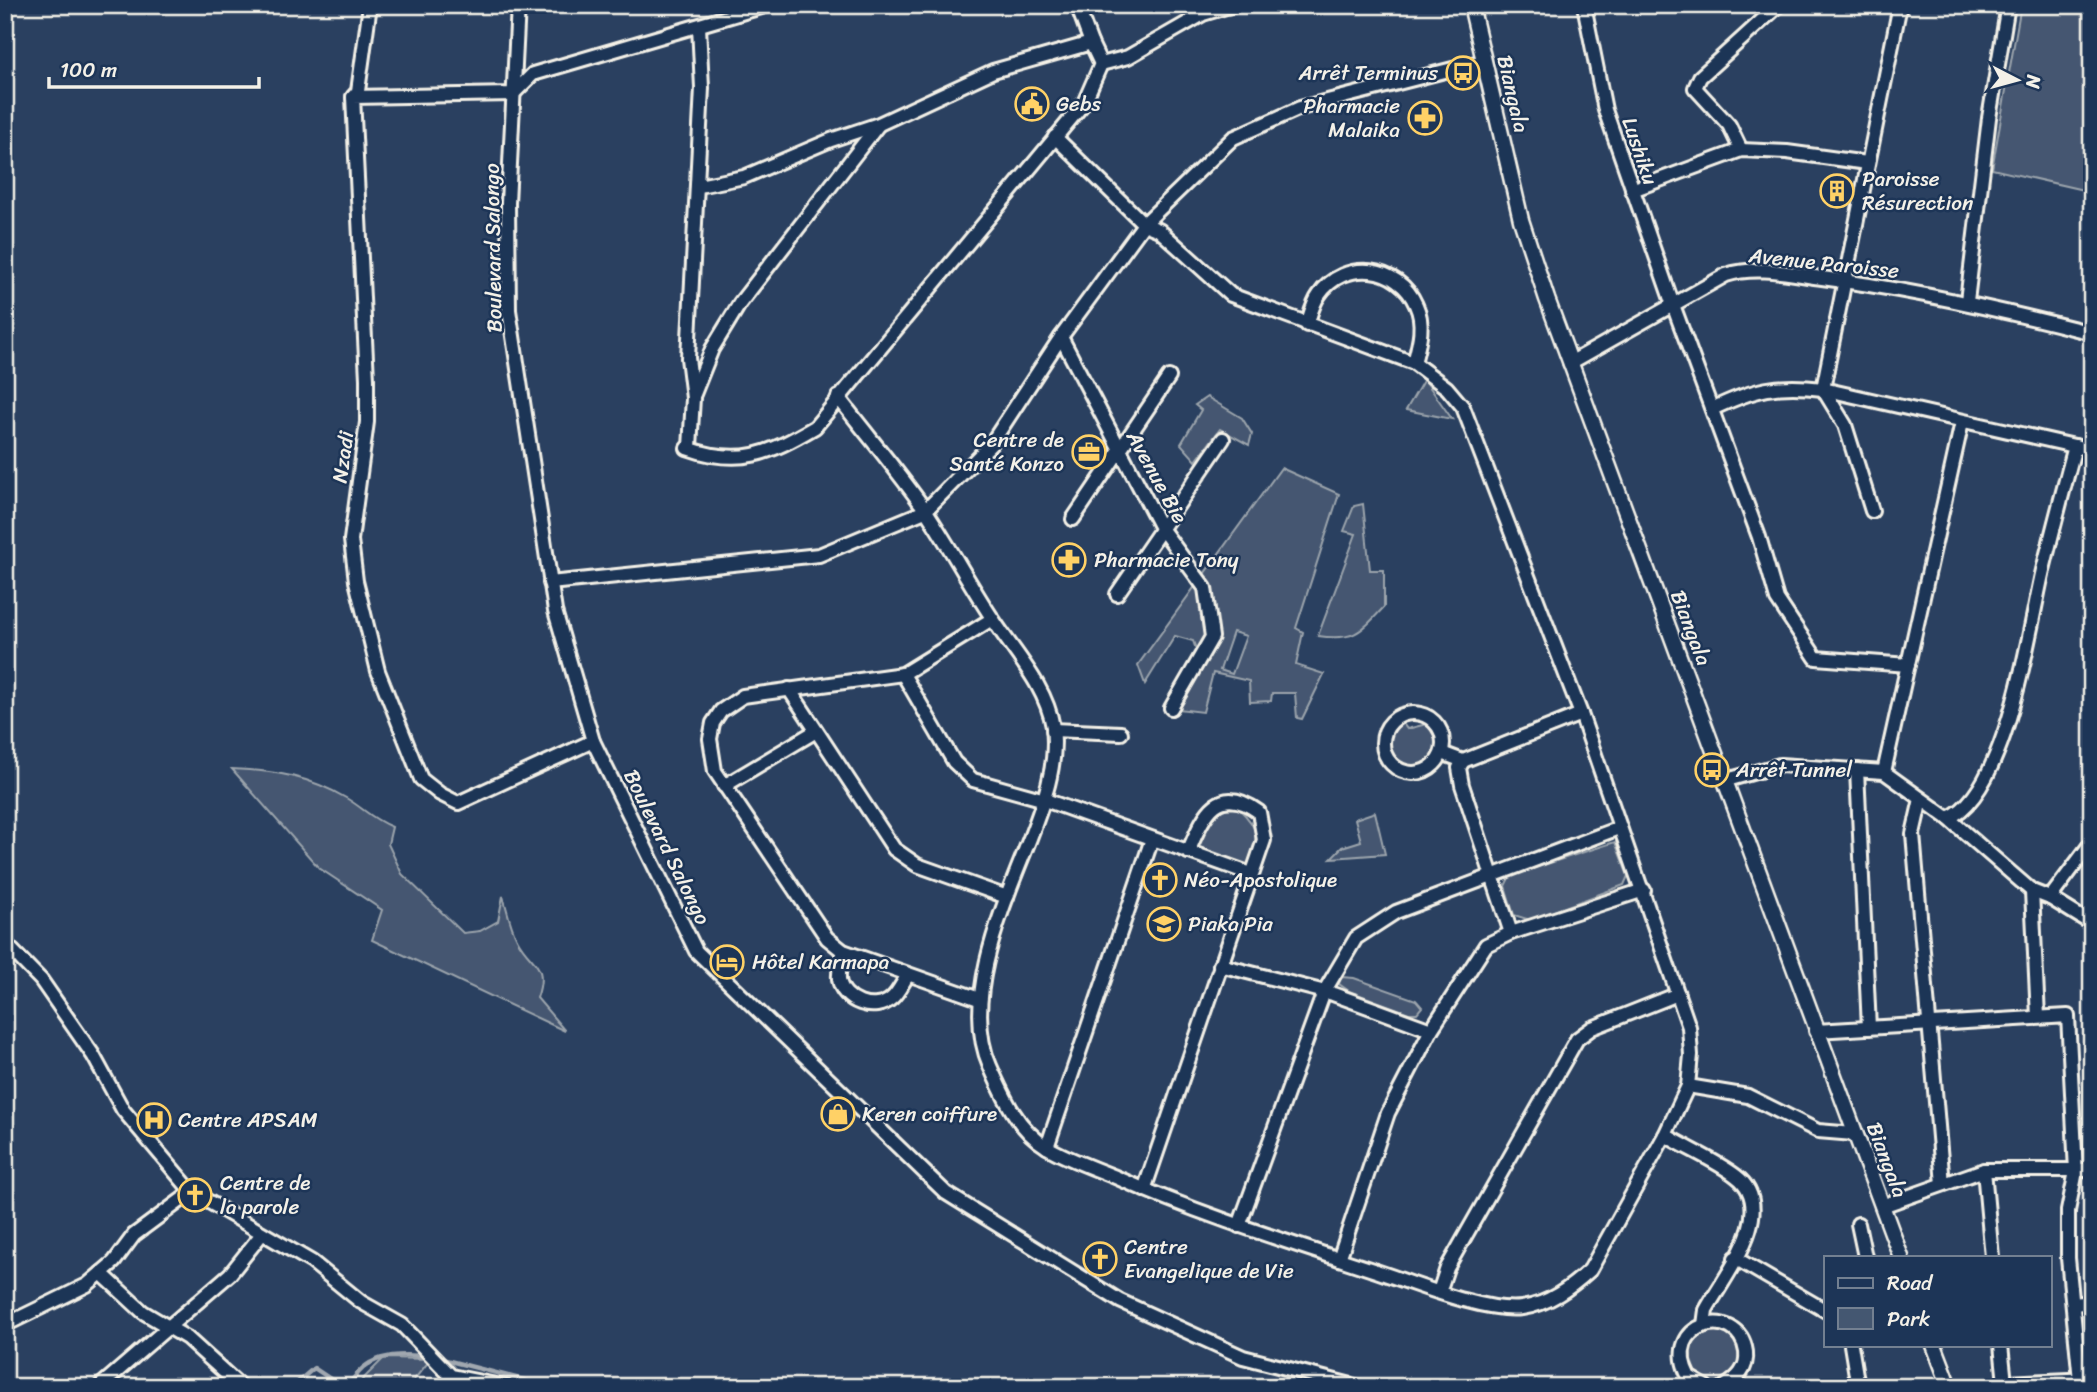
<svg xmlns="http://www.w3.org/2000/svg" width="2097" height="1392" font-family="Sriracha,sans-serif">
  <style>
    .green { fill: #445771; stroke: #9ca4ac; stroke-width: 2; fill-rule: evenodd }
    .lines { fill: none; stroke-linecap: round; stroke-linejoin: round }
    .stream { stroke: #a1a8b0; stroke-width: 4.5 }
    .minor-casing { stroke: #f4f1e8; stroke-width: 18 }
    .tertiary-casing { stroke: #f4f1e8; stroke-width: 19 }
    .minor { stroke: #1d3557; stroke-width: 12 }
    .tertiary { stroke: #1d3557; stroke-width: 14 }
    .labels { text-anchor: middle; stroke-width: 5; stroke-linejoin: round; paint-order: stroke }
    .poi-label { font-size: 21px; fill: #f4f1e8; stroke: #1d3557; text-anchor: start }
    .street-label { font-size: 21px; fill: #f4f1e8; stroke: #1d3557 }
  </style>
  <rect width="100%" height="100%" fill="#2a4060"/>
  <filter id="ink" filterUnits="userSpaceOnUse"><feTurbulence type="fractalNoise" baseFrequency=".0143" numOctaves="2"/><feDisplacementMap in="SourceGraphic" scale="14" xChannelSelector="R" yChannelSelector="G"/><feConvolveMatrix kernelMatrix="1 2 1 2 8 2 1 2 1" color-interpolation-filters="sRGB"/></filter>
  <g filter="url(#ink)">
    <g class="green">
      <path d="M2021 5H2092V192L1992 169Z"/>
      <path d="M1424 379 1452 419 1406 410Z"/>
      <path d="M1207 397 1242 418 1252 434 1249 445 1220 429 1196 461 1181 444 1201 410 1195 405Z"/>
      <path d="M1281 468 1339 494 1296 628 1303 632 1296 665 1324 674 1302 719 1297 718 1295 693H1272L1271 701 1250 702 1249 681 1213 673 1203 712 1178 709 1202 666 1193 641 1175 636 1145 684 1138 665ZM1233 632 1246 636 1232 674 1220 670Z"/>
      <path d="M1363 504 1370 570H1384V607C1360 633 1354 641 1318 636L1356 534 1344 531 1354 506Z"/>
      <path d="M1425 717C1455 724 1443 765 1420 773 1396 765 1371 744 1393 720L1401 721 1407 729 1423 725Z"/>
      <path d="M232 769C276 771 308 776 346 798 363 808 372 819 392 827L388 844 402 874 463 933 480 931 498 921 503 896C507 909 510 926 517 939 531 966 549 962 537 998L565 1031 372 940 382 910 319 868Z"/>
      <path d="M1221 809H1239C1262 830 1257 839 1247 866L1197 848 1207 821Z"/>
      <path d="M1375 812 1385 854 1331 858 1342 847 1361 841 1355 819Z"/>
      <path d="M1615 842 1628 876 1624 885 1530 920 1514 915 1505 886 1510 876Z"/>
      <path d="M1341 977 1354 978 1416 1000 1422 1007 1417 1013H1409L1349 991 1339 984Z"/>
      <circle cx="1714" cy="1356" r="26"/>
      <path d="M384 1358 431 1359 408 1387H355Z"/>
    </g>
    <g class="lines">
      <g class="stream">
        <path d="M438 1358 551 1387"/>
        <path d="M292 1387 314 1368 341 1386C353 1383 354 1376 363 1368 380 1353 408 1354 429 1357"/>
      </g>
      <defs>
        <g id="minor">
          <path d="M518 5 508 203 509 310 555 611 593 741 696 951 946 1193 1120 1301 1243 1357 1359 1387"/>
          <path d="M1077 5 1091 43"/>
          <path d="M1584 5 1605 110 1673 305 1759 537 1777 599 1816 658 1908 665"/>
          <path d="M699 26 702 88 688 358 693 398 690 447 687 448C740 467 769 454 815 427L1084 103 1101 64"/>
          <path d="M353 97 358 91 370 5"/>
          <path d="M1741 150 1729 125 1695 88 1700 77 1779 5"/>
          <path d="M699 186 744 177 831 140 879 124 993 71 1091 43 1101 64 1128 57 1203 14 1233 5"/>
          <path d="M1632 190 1741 150 1787 152 1867 163"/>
          <path d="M1967 301 1989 118 2008 5"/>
          <path d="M1307 325C1310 316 1313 303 1319 295 1344 258 1399 265 1416 305 1425 324 1419 344 1414 363"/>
          <path d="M1061 337 1161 528 1205 588 1212 637 1171 708"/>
          <path d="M1570 363 1726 275C1756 265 1791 274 1822 278 1914 290 2002 310 2092 333"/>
          <path d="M694 394 712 349 740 303 878 125"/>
          <path d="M838 397C867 435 899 472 926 511 950 547 970 585 994 621 1016 655 1046 686 1053 727 1058 765 1043 804 1030 838 1005 902 960 999 990 1066 1003 1096 1018 1130 1047 1147 1067 1159 1091 1167 1113 1176 1198 1214 1288 1242 1376 1271 1413 1283 1485 1313 1522 1308 1549 1304 1570 1288 1590 1270L1665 1135 1688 1086 1691 1055 1689 1027 1581 714 1463 407 1447 388 1414 363 1231 295 1159 230 1144 224 1055 137"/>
          <path d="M1712 409C1754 389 1777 383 1823 389L2092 450"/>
          <path d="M1872 511 1845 425 1823 389 1900 5"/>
          <path d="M1073 519 1169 377"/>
          <path d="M550 583 819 555 925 511 991 444 1061 337 1144 224 1233 138 1300 108 1484 61"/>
          <path d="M1117 594 1223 439"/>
          <path d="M903 674 954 762 973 780 1045 800 1251 874"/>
          <path d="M789 689 894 849 917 865 1007 897"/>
          <circle cx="1413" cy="743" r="30"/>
          <path d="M1053 730 1121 733"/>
          <path d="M593 741 458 803 440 794 421 779 378 671 356 581 351 540 367 422V379L353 97 513 94 533 74 768 5"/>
          <path d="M1442 753 1463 761 1581 714"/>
          <path d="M1463 761 1459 768 1462 785 1511 933"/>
          <path d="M1857 770 1869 1028"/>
          <path d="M1884 772 1962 422"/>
          <path d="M1727 780 1780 765 1884 772 1948 818 2032 891 2050 898 2092 924"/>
          <path d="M724 786 816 731"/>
          <path d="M1921 799 1913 834 1943 1184"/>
          <path d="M1948 818C2007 794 2029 628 2043 570 2053 529 2064 487 2075 446"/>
          <path d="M2032 891 2038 1017"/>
          <path d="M2050 898 2092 842"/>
          <path d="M5 943 41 980 93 1055 123 1110 192 1192 312 1262 361 1302 402 1325 451 1376 506 1387"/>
          <path d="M843 951C842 959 838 970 839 979 842 1002 875 1014 892 998 898 993 903 982 908 975"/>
          <path d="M1220 965 1333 994 1431 1030"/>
          <path d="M979 999 843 951 827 938 715 771 710 739 713 723 721 711 743 696 903 674 992 619"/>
          <path d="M1816 1031 2068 1016 2076 1171 2068 1211V1258L2080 1380"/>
          <path d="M1688 1086 1748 1096 1818 1131 1854 1134"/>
          <path d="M1665 1135C1688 1149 1715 1160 1736 1176 1780 1209 1725 1275 1706 1310L1704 1325"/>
          <path d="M1047 1147 1152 839"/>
          <path d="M1984 1170 1992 1257"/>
          <path d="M1144 1190 1264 840 1259 812C1216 780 1203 818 1188 852"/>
          <path d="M1882 1206 1984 1170H2092"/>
          <path d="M1858 1224 1865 1257"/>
          <path d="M1239 1226 1324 992 1356 938 1396 912 1619 828"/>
          <path d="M1735 1258 1826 1311"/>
          <path d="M1339 1259 1388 1113 1431 1030 1486 945 1511 933 1644 890"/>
          <path d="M101 1273 143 1312 187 1338 241 1387"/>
          <path d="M1439 1292 1447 1268 1577 1039 1592 1028 1678 994"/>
          <path d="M2074 1304 2092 1302"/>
          <path d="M5 1325 87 1285 114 1262 134 1235 192 1192"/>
          <path d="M1851 1345 1858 1387"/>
          <path d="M2001 1345 2005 1383"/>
          <path d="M99 1387 230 1274 261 1235"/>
          <path d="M1706 1387 1689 1377C1660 1323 1739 1302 1746 1352 1748 1369 1737 1379 1724 1387"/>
          <path d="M1991 1387 2005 1383 2092 1379"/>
        </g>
        <g id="tertiary">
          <path d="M1471 5 1521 220 1547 299 1901 1257"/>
          <path d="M1934 1345 1950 1387"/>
        </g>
      </defs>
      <use href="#minor" class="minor-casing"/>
      <use href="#tertiary" class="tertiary-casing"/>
      <use href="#minor" class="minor"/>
      <use href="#tertiary" class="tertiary"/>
    </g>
  </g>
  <defs>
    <symbol id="bus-ring" viewBox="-11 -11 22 22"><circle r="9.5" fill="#1d3557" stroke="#ffd166" stroke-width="1.5"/><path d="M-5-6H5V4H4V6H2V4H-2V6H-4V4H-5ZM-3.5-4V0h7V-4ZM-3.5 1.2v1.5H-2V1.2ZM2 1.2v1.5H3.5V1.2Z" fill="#ffd166"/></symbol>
    <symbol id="civic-ring" viewBox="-11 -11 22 22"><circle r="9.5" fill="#1d3557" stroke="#ffd166" stroke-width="1.5"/><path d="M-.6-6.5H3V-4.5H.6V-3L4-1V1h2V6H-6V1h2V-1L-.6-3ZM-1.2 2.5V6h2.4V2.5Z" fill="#ffd166"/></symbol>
    <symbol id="pharmacy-ring" viewBox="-11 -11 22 22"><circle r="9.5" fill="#1d3557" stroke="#ffd166" stroke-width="1.5"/><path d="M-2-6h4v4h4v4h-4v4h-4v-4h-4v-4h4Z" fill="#ffd166"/></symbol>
    <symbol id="building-ring" viewBox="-11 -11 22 22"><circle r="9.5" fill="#1d3557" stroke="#ffd166" stroke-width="1.5"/><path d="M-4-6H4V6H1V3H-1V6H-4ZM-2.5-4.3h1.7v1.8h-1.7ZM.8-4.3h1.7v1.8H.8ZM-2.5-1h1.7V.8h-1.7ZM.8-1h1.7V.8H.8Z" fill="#ffd166"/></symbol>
    <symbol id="office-ring" viewBox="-11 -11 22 22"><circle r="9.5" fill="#1d3557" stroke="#ffd166" stroke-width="1.5"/><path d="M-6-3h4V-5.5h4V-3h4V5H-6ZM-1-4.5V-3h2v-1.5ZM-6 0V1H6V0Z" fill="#ffd166"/></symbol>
    <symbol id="church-ring" viewBox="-11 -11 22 22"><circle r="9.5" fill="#1d3557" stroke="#ffd166" stroke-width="1.5"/><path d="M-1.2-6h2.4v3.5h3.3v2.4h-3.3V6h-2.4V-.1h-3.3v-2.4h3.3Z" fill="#ffd166"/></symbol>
    <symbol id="school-ring" viewBox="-11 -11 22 22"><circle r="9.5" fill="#1d3557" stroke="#ffd166" stroke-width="1.5"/><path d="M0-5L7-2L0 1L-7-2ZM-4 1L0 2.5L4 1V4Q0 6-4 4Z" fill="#ffd166"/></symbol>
    <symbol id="hotel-ring" viewBox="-11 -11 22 22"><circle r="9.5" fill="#1d3557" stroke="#ffd166" stroke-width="1.5"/><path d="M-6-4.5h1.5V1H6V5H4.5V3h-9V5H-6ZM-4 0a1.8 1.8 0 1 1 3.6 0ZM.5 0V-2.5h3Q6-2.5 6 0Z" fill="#ffd166"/></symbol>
    <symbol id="shop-ring" viewBox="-11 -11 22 22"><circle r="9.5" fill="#1d3557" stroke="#ffd166" stroke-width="1.5"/><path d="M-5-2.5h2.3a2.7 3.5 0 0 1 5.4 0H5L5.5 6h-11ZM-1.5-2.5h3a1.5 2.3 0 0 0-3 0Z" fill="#ffd166"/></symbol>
    <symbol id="hospital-ring" viewBox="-11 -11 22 22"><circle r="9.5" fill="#1d3557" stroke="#ffd166" stroke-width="1.5"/><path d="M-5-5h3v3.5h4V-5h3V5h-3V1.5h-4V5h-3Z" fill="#ffd166"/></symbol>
  </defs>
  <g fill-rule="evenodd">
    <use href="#bus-ring" x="1444" y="54" width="38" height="38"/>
    <use href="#civic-ring" x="1013" y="85" width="38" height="38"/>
    <use href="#pharmacy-ring" x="1406" y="99" width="38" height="38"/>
    <use href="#building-ring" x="1818" y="172" width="38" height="38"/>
    <use href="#office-ring" x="1070" y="433" width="38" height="38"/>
    <use href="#pharmacy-ring" x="1050" y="541" width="38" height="38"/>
    <use href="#bus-ring" x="1693" y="751" width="38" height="38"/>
    <use href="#church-ring" x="1141" y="861" width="38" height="38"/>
    <use href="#school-ring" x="1145" y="905" width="38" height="38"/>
    <use href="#hotel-ring" x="708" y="943" width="38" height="38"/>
    <use href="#shop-ring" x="819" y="1095" width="38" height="38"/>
    <use href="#hospital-ring" x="135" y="1101" width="38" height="38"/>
    <use href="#church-ring" x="176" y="1176" width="38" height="38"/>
    <use href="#church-ring" x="1081" y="1240" width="38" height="38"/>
  </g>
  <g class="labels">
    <g class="poi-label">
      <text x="1438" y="80" text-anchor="end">Arrêt Terminus</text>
      <text x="1056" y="111">Gebs</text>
      <text x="1400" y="113" text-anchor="end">Pharmacie<tspan x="1400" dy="24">Malaika</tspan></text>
      <text x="1862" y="186">Paroisse<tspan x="1862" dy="24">Résurection</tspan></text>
      <text x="1064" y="447" text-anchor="end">Centre de<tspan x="1064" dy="24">Santé Konzo</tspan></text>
      <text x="1094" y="567">Pharmacie Tony</text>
      <text x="1736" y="777">Arrêt Tunnel</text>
      <text x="1184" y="887">Néo-Apostolique</text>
      <text x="1188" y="931">Piaka Pia</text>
      <text x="752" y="969">Hôtel Karmapa</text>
      <text x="862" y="1121">Keren coiffure</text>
      <text x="178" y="1127">Centre APSAM</text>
      <text x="220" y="1190">Centre de<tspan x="220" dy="24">la parole</tspan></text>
      <text x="1124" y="1254">Centre<tspan x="1124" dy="24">Evangelique de Vie</tspan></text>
    </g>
    <g class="street-label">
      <text transform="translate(1513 94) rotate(77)" y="7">Biangala</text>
      <text transform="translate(1640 151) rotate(71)" y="7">Lushiku</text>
      <text transform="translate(493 248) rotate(-91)" y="7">Boulevard Salongo</text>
      <text transform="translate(1824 263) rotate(6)" y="7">Avenue Paroisse</text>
      <text transform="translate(343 457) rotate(-82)" y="7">Nzadi</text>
      <text transform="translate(1157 477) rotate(61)" y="7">Avenue Bie</text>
      <text transform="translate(1691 628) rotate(69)" y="7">Biangala</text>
      <text transform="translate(667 847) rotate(64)" y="7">Boulevard Salongo</text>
      <text transform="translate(1887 1160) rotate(69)" y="7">Biangala</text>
    </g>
  </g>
  <rect width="2097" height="1392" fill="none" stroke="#1d3557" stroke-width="28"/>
  <rect x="14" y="14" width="2069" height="1364" fill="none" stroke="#f4f1e8" stroke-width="2.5" filter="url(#ink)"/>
  <rect x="1824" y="1256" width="228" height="91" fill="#1d3557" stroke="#738091" stroke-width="2"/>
  <rect x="1838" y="1278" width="35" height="10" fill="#1d3557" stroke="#738091" stroke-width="2"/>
  <text x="1887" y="1290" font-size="21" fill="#f4f1e8">Road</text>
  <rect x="1838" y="1308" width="35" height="21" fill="#445771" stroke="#738091" stroke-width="2"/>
  <text x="1887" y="1326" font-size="21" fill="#f4f1e8">Park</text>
  <g transform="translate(2017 80) rotate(96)" stroke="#1d3557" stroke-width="5" paint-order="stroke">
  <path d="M0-5L12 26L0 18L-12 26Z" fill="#f4f1e8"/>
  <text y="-10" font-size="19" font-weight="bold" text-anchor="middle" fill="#f4f1e8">N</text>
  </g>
  <path d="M49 77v10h210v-10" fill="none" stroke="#f4f1e8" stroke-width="3.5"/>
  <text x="60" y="77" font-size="21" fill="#f4f1e8" stroke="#1d3557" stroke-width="5" paint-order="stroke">100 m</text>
</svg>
